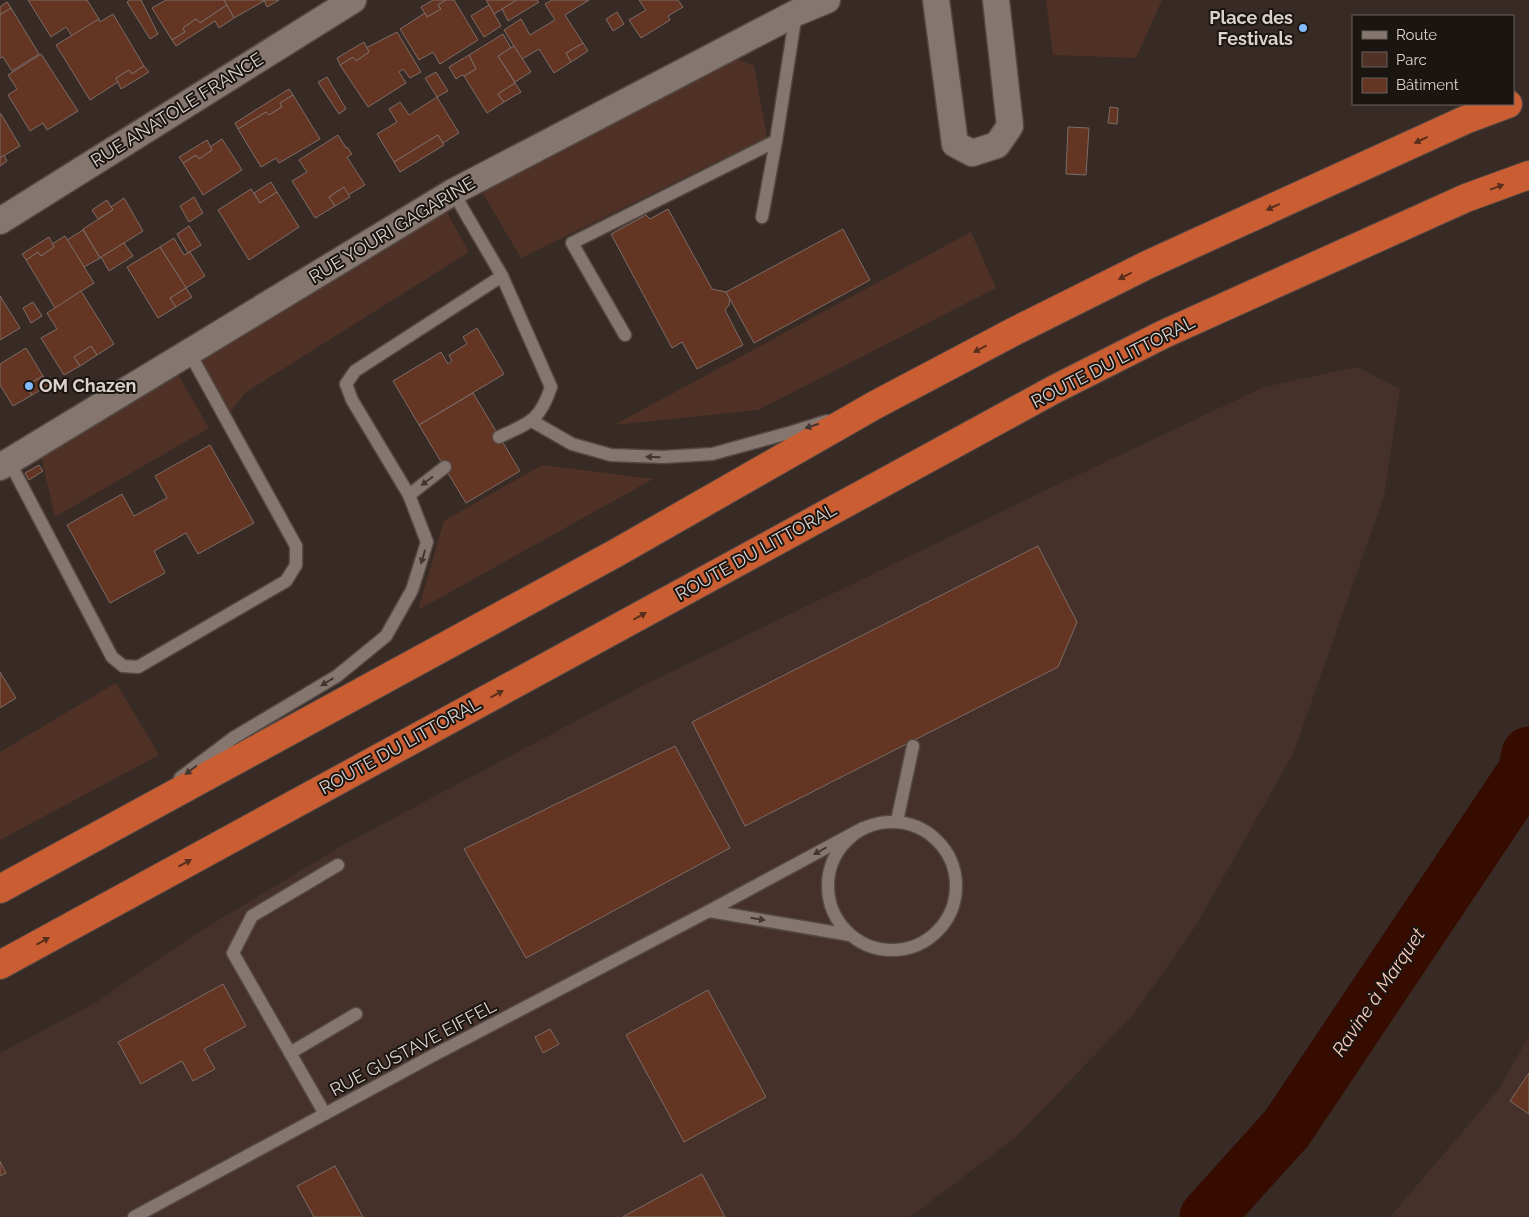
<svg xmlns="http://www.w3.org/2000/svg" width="1529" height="1217" font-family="Raleway,sans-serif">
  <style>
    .built { fill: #45312a }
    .green { fill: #4f3126 }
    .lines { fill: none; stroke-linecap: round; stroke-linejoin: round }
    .river { stroke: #370c00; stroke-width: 55 }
    .building { fill: #653524; stroke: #7c6c66 }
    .lane-casing { stroke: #544844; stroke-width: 15 }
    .street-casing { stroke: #544844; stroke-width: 29 }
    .highway-casing { stroke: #544844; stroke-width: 30 }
    .lane { stroke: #867670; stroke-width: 12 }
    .street { stroke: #867670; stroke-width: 26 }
    .highway { stroke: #ca5d32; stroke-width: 28 }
    .oneway { fill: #582e1d }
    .oneway2 { fill: #403733 }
    .poi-dot { fill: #82bcfa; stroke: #1b1512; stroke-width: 2 }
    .labels { text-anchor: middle; stroke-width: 4; stroke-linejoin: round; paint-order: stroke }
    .poi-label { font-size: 18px; font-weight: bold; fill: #dbd2ce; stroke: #1b1512; text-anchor: end }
    .street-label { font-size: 18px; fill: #dbd2ce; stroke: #1b1512 }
    .water-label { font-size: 19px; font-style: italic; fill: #feccb9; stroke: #1b1512 }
  </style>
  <rect width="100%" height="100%" fill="#382b26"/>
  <g class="built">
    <path d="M1357 367 1400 389 1384 496 1293 754 1195 927 1133 1015 1015 1138 910 1217H0V1053L95 1003 194 935 345 844 644 685 1042 492 1264 387Z"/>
    <path d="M1529 1036V1217H1390L1499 1089Z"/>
  </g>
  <g class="green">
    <path d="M1046 0H1162L1136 58 1053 55Z"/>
    <path d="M732 57 754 66 767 137 521 258 482 192Z"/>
    <path d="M446 211 469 252 245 393 228 415 196 355Z"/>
    <path d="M971 232 996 288 758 410 614 425Z"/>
    <path d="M174 368 209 428 55 517 40 452Z"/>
    <path d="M542 465 653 479 418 610 444 521Z"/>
    <path d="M116 683 159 755 0 840V752Z"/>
  </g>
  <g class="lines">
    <path class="river" d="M1207 1217 1287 1128 1525 772 1529 754"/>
  </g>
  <g class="building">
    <path d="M28 0H87L99 19 72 36 66 27 51 37Z"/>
    <path d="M130 0H141L158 34 150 39 127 2Z"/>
    <path d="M166 0H224L227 5 200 23 196 19 183 28 185 32 172 40 152 8Z"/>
    <path d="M224 0H264V1L234 18Z"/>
    <path d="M264 0H279L267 7Z"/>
    <path d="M433 0H446L438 5 441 9 427 17 421 7Z"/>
    <path d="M446 0H454L478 40 440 64 433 52 419 60 400 29 425 13 427 17 441 9 438 5Z"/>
    <path d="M486 0H517L494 14Z"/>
    <path d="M517 0H537L539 2 508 21 502 9Z"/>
    <path d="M552 0H589L565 15 583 43 566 53 571 62 554 73 539 49 522 59 504 30 521 19 530 35 555 20 545 4Z"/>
    <path d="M639 0H678L683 7 668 16 670 20 641 38 629 20 646 10Z"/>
    <path d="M7 2 11 8 0 15V7Z"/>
    <path d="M227 5 234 18 219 28 215 21 176 46 172 40 185 32 183 28 196 19 200 23Z"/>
    <path d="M489 5 501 26 484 37 471 16Z"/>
    <path d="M11 8 39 54 12 71 3 57 0 58V15Z"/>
    <path d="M617 12 624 24 613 31 606 19Z"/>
    <path d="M113 14 144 66 132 74 129 70 116 78 118 82 90 100 56 45 99 19 100 22Z"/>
    <path d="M397 32 421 72 410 78 403 69 399 72 406 83 368 107 340 65 353 57 356 61 369 52 366 48Z"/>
    <path d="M503 34 511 48 498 56 515 83 498 94 504 102 487 113 464 76 476 69 469 55Z"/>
    <path d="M364 42 369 52 356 61 353 57 340 65 337 58Z"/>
    <path d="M583 43 588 51 571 62 566 53Z"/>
    <path d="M514 46 531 72 515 82 498 56Z"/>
    <path d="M41 54 78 111 47 130 43 123 30 131 8 95 17 89 8 75Z"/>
    <path d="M469 55 476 69 464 76 462 75 456 79 449 67Z"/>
    <path d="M144 66 149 72 121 89 116 78 129 70 132 74Z"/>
    <path d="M436 72 448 91 437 97 425 78Z"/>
    <path d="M327 77 346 109 339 114 318 82Z"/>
    <path d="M515 83 521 92 504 102 498 94Z"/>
    <path d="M289 89 293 95 280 103 282 107 269 115 266 112 238 129 235 123Z"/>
    <path d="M293 95 320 139 279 163 276 158 261 167 238 129 266 112 269 115 282 107 280 103Z"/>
    <path d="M437 97 459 133 443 143 438 135 394 162 377 134 397 122 389 109 400 102 409 115Z"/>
    <path d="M1110 107 1118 108 1117 124 1108 123Z"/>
    <path d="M1 114 20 146 0 158V114Z"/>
    <path d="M1068 127 1089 128 1086 175 1066 174Z"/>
    <path d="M338 135 346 148 347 147 352 154 347 157 365 185 348 195 344 187 329 197 335 206 315 218 292 181 307 172 299 160Z"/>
    <path d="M438 135 444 145 400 172 394 162Z"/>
    <path d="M222 139 242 170 203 195 183 163 196 155 199 159 212 150 210 147Z"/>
    <path d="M207 140 212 150 199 159 196 155 183 163 179 157Z"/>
    <path d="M4 155 7 161 0 166V158Z"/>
    <path d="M271 182 277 192 260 203 254 193Z"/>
    <path d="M344 187 350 197 335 206 329 197Z"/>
    <path d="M251 189 260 203 277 192 299 227 249 260 218 210Z"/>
    <path d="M194 197 203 213 189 222 180 206Z"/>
    <path d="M124 198 143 231 100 258 83 229 113 210 111 207Z"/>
    <path d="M107 200 113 210 98 219 92 210Z"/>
    <path d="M668 209 712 289 726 292 730 299 729 305 725 310 743 345 697 369 682 342 672 348 611 234 646 215 650 219Z"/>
    <path d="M189 226 201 245 188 253 177 234Z"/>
    <path d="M843 229 870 280 754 343 726 292Z"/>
    <path d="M83 230 100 258 84 267 67 240Z"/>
    <path d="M65 236 94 283 55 308 26 260 38 252 41 256 54 247 52 244Z"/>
    <path d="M49 237 54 247 41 256 38 252 26 260 22 254Z"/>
    <path d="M174 238 184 255 190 252 205 276 186 288 160 247Z"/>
    <path d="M124 243 133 256 109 271 101 257Z"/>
    <path d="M160 247 186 288 170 298 176 307 158 318 127 267Z"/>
    <path d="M186 288 192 297 176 307 170 298Z"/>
    <path d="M81 291 114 344 97 355 91 346 74 357 80 366 64 375 41 338 57 329 47 313Z"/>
    <path d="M0 296 20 328 0 340Z"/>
    <path d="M33 302 42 316 31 323 23 308Z"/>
    <path d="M477 328 504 374 419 425 393 381 441 352 448 364 452 361 449 355 467 344 463 337Z"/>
    <path d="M91 346 97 355 80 366 74 357Z"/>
    <path d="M26 348 43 376 26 386 32 395 13 406 0 385V364Z"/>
    <path d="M43 376 49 385 32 395 26 386Z"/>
    <path d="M473 393 520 471 466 503 419 425Z"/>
    <path d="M210 445 254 523 198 554 186 533 154 551 165 573 110 603 67 525 122 494 134 516 167 498 155 476Z"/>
    <path d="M39 465 43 471 29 480 25 473Z"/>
    <path d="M1038 546 1077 622 1058 667 745 826 692 722Z"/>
    <path d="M0 672 16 698 0 708Z"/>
    <path d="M675 746 730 848 526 958 464 849Z"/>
    <path d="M223 984 246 1026 204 1049 215 1069 193 1081 182 1061 141 1084 118 1042Z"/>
    <path d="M708 990 766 1097 684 1142 626 1035Z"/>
    <path d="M550 1029 559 1044 543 1053 535 1037Z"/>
    <path d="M1529 1073V1114L1510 1101Z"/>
    <path d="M0 1161 6 1173 0 1176Z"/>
    <path d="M335 1166 363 1217H314L297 1186Z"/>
    <path d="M702 1174 725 1217H623L626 1215Z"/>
  </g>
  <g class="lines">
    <defs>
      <g id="lane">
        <path d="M453 192 502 276 551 387C540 421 529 423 499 437"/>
        <path d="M762 217 776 141"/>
        <path d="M625 335 572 243 776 141 796 13"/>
        <path d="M532 421 572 444 611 455 663 457 712 454 792 432 827 421"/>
        <path d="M9 461 112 657 123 666 138 667 286 581 296 565V546L189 352"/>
        <path d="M409 495 445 467"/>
        <path d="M180 778 233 738 337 676 386 636 412 590 427 542 409 495 352 400 346 384 355 371 502 276"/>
        <path d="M897 821 913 746"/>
        <circle cx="892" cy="886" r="64"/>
        <path d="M709 911 850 935"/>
        <path d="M290 1053 356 1014"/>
        <path d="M325 1114 233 953 252 916 338 865"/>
        <path d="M134 1217 434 1055 709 911 863 828"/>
      </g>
      <g id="street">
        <path d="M936 0 955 144 972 153 997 145 1010 126 996 0"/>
        <path d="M0 221 353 0"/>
        <path d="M0 467 453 192 796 13 827 0"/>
      </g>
      <g id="highway">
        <path d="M0 889 616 553 875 405 1015 331 1147 265 1465 120 1508 104"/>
        <path d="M0 965 1055 389 1164 334 1466 198 1529 175"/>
      </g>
    </defs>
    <use href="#lane" class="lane-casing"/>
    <use href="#street" class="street-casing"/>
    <use href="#highway" class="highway-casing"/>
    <use href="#lane" class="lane"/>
    <use href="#street" class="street"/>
    <use href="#highway" class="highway"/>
  </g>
  <defs><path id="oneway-solid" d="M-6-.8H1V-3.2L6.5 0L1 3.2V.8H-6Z" transform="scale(1.25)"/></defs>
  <g class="oneway">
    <use href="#oneway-solid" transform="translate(1421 140) rotate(155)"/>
    <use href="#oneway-solid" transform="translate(1497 187) rotate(-20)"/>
    <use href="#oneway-solid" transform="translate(1273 207) rotate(155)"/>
    <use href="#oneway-solid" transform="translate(1125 276) rotate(153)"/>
    <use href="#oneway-solid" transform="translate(980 349) rotate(152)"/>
    <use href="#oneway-solid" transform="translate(640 616) rotate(-29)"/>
    <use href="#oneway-solid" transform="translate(497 694) rotate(-29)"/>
    <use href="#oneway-solid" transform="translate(185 863) rotate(-29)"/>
    <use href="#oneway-solid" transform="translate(43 941) rotate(-29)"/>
  </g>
  <g class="oneway2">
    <use href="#oneway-solid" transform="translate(812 426) rotate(162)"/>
    <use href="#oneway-solid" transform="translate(653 457) rotate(-178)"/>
    <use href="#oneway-solid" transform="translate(427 481) rotate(143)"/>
    <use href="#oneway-solid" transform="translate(423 557) rotate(107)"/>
    <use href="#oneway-solid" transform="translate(327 682) rotate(149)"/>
    <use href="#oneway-solid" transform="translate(191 770) rotate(143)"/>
    <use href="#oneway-solid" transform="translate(820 851) rotate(151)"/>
    <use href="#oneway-solid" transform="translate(758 919) rotate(9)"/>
  </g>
  <g class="poi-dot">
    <circle cx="1303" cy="28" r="5"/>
    <circle cx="29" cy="386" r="5"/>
  </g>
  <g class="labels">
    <g class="poi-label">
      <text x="1293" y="24">Place des<tspan x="1293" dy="21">Festivals</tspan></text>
      <text x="39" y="392" text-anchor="start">OM Chazen</text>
    </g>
    <g class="street-label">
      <text transform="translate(177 110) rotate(-32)" y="6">RUE ANATOLE FRANCE</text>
      <text transform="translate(392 230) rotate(-31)" y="6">RUE YOURI GAGARINE</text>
      <text transform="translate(1113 362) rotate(-27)" y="6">ROUTE DU LITTORAL</text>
      <text transform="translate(756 552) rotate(-29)" y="6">ROUTE DU LITTORAL</text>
      <text transform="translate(400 746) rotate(-29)" y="6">ROUTE DU LITTORAL</text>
      <text transform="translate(413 1048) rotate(-28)" y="6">RUE GUSTAVE EIFFEL</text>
    </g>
    <g class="water-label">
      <text transform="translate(1378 992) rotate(-56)" y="7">Ravine à Marquet</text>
    </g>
  </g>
  <rect x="1352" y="15" width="162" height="90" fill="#1b1512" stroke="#68615d"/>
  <rect x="1362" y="31" width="25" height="8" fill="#867670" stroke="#68615d"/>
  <text x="1396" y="40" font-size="15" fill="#dbd2ce">Route</text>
  <rect x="1362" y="52" width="25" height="15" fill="#4f3126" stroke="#68615d"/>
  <text x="1396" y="65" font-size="15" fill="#dbd2ce">Parc</text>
  <rect x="1362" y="78" width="25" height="15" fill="#653524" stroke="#68615d"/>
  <text x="1396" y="90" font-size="15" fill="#dbd2ce">Bâtiment</text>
</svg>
